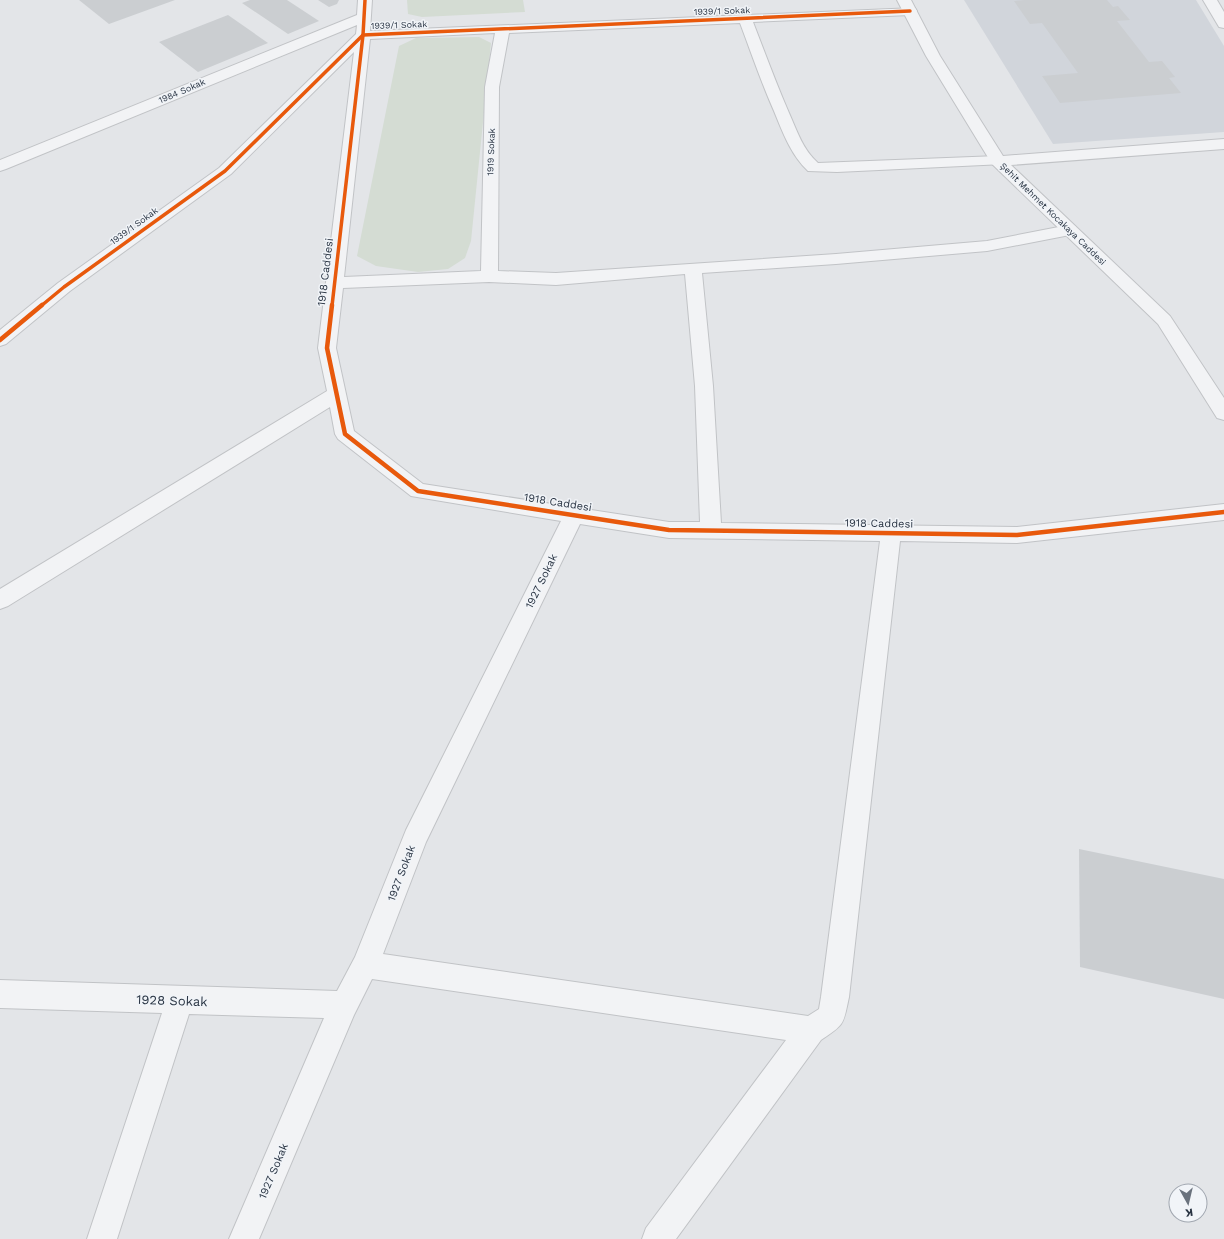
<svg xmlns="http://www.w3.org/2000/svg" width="1224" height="1239" font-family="'Work Sans',sans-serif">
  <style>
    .built { fill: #d1d5db }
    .green { fill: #d4dcd3 }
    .building { fill: #cbced1 }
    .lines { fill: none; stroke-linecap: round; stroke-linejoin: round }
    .minor-casing { stroke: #c1c3c6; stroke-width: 2 }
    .tertiary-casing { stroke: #c1c3c6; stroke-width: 2 }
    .minor { fill: #f2f3f5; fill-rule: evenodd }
    .tertiary { fill: #f2f3f5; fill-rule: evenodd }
    .cycleway-far1-casing { stroke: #f1f4f8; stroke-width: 5 }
    .cycleway-casing { stroke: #f1f4f8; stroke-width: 7 }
    .cycleway-far1 { stroke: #e8590c; stroke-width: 3.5 }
    .cycleway { stroke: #e8590c; stroke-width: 4.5 }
    .labels { text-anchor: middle; stroke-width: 3; stroke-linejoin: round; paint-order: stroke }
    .far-street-label { font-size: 9px; fill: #293443; stroke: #f1f4f8 }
    .street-label { font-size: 11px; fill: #293443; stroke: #f1f4f8 }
    .near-street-label { font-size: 13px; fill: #293443; stroke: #f1f4f8 }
  </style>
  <rect width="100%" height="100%" fill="#e3e5e8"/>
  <path class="built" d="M964 0H1196L1224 46V132L1053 144Z"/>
  <g class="green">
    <path d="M407 0H523L525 12 422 17 408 14Z"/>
    <path d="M479 37 491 43 471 241 465 258 448 269 418 272 376 266 357 256 399 46 416 38Z"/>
  </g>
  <g class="building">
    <path d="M79 0H175L109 24Z"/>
    <path d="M250 0H287L319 21 288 34 242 3Z"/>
    <path d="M318 0H339L337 4 329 7Z"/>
    <path d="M1025 0H1107L1113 7 1118 6 1130 20 1117 21 1149 62 1162 61 1175 77 1169 78 1181 93 1060 103 1042 76 1078 73 1042 23 1030 24 1014 1Z"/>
    <path d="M228 15 268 43 198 72 159 42Z"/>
    <path d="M1079 849 1224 879V999L1080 967Z"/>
  </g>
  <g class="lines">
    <defs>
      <g id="minor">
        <path d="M358 0H372L370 31 915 8 917 11 915 14 910 15 753 22C765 53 776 83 789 113 797 131 803 150 818 163L998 156 1004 158 1006 161 1004 164 837 172 808 171C791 155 783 133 774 111 761 82 751 52 740 23L509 33 499 87 498 271 556 273 836 254 987 241 1069 225 1075 226 1077 230 1075 234 987 251 836 264 702 273 713 386 721 523 1017 527 1224 504V520L1017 543 900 541 849 997C843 1025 845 1024 821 1040L676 1239H642L646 1228 786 1040 372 979 354 1015 259 1239H229L324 1018 189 1014 117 1239H87L162 1013 0 1008V980L337 991 355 957 406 830 561 521 411 496 338 439 335 434 330 407 8 606 0 609V589L327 391 318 348 354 52 231 174 70 291 6 344 0 346V330L58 283 219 168 356 34 357 25 6 169 0 171V160L357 15ZM495 33 485 87 481 271 344 277 370 39ZM685 274 695 386 700 522H669L423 484 354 431 336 348 343 288 489 282 556 285ZM580 524 669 538 880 541 821 997 819 1009 808 1016 383 954 426 842Z"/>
        <path d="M1203 0H1217L1224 12V28L1219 27Z"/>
      </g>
      <path id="tertiary" d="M897 0H911L940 56 1003 156 1224 139V149L1011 165 1170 316 1224 398V420L1217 418 1158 324 992 164 926 56Z"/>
    </defs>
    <use href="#minor" class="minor-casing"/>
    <use href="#tertiary" class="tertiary-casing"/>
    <use href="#minor" class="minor"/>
    <use href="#tertiary" class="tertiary"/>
    <defs>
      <g id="cycleway-far1">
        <path d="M41 306 64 287 225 171 363 35 910 11"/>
        <path d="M332 306 363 35 365 0"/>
      </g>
      <g id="cycleway">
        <path d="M332 305 327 348 345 434 418 491 669 530 1017 535 1224 512"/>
        <path d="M0 340 42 305"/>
      </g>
    </defs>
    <use href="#cycleway-far1" class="cycleway-far1-casing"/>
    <use href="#cycleway" class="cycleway-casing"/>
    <use href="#cycleway-far1" class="cycleway-far1"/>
    <use href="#cycleway" class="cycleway"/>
  </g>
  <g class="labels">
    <g class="far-street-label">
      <text transform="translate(722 11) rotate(-2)" y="3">1939/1 Sokak</text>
      <text transform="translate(399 25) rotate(-2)" y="3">1939/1 Sokak</text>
      <text transform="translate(182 91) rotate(-23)" y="3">1984 Sokak</text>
      <text transform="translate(491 152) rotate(-88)" y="3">1919 Sokak</text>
      <text transform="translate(1053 214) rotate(44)" y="3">Şehit Mehmet Kocakaya Caddesi</text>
      <text transform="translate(134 226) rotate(-36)" y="3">1939/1 Sokak</text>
    </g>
    <g class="street-label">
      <text transform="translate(325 272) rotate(-83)" y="4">1918 Caddesi</text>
      <text transform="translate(558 502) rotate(9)" y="4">1918 Caddesi</text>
      <text transform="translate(879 523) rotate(1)" y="4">1918 Caddesi</text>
      <text transform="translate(541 581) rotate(-64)" y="4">1927 Sokak</text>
      <text transform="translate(401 873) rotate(-69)" y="4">1927 Sokak</text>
      <text transform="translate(273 1171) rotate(-67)" y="4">1927 Sokak</text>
    </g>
    <g class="near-street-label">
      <text transform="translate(172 1000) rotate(2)" y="5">1928 Sokak</text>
    </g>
  </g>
  <g transform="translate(1188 1203) rotate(172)"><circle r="19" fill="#f1f4f8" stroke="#a1a7b0"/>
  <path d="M0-3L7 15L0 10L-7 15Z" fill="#6a727d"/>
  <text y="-6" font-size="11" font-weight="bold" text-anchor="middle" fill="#293443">K</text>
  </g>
</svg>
